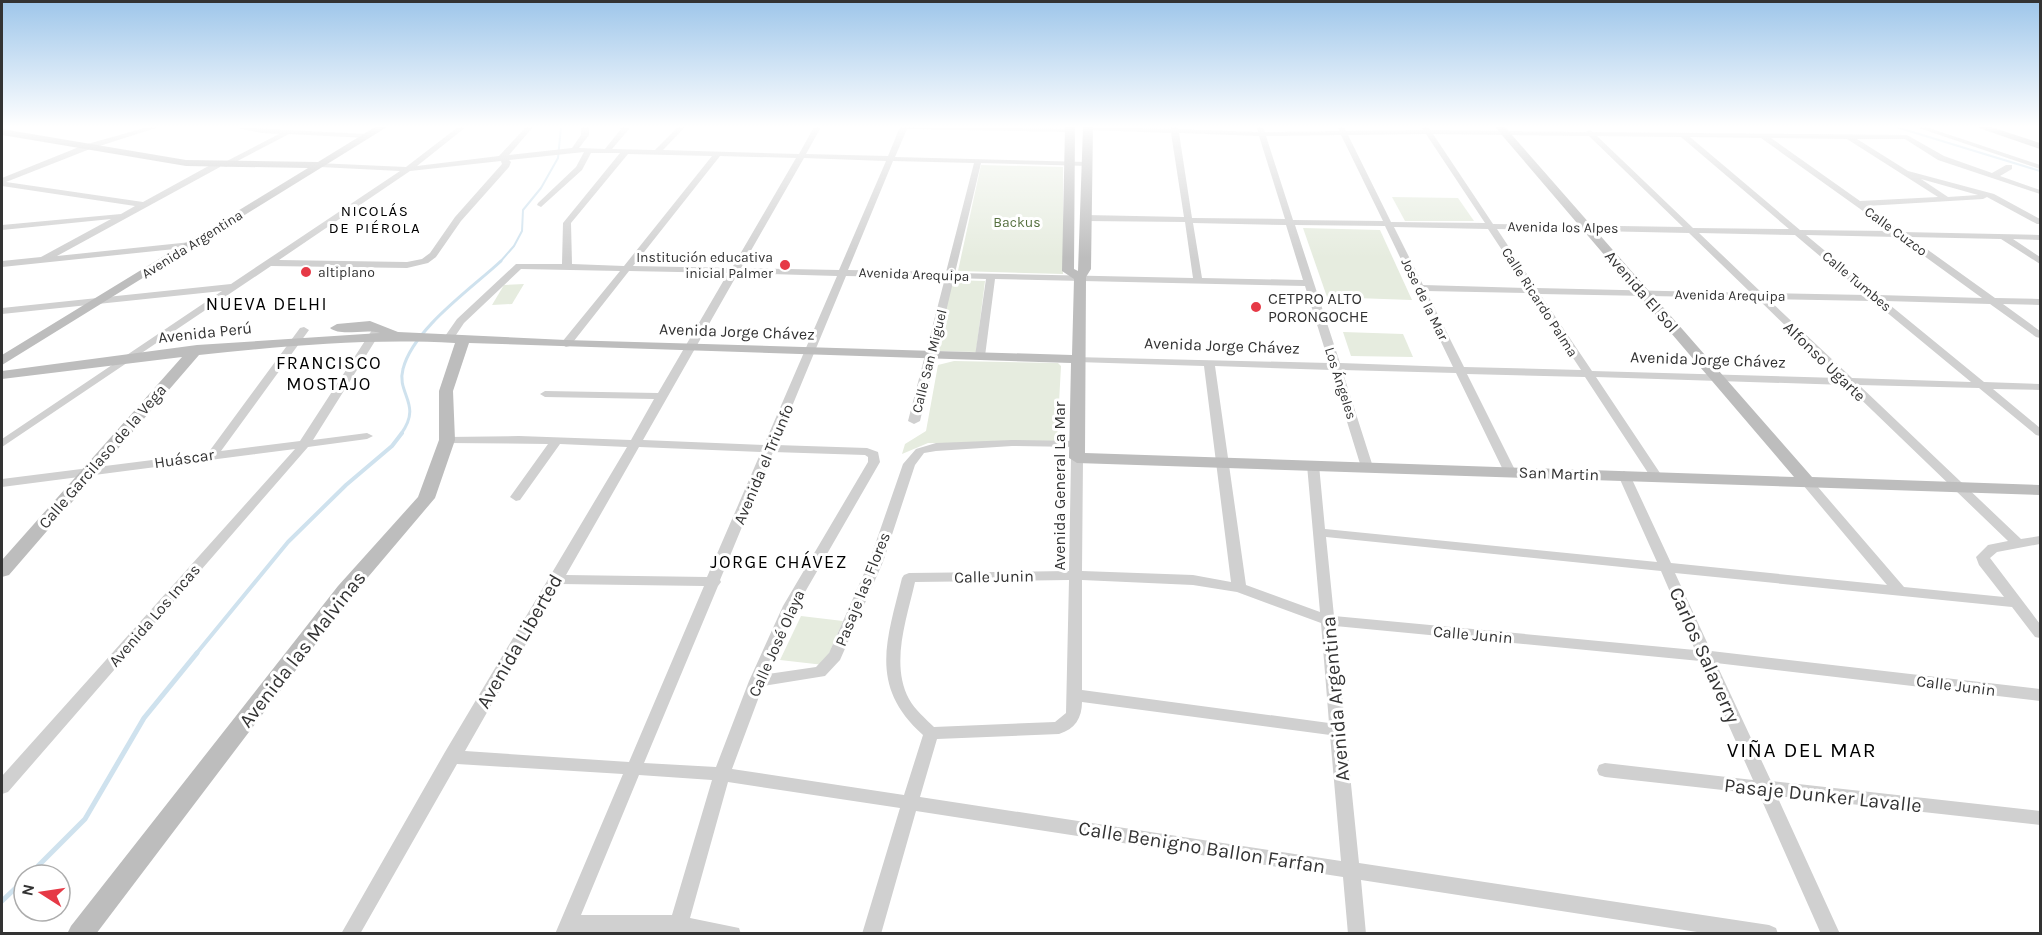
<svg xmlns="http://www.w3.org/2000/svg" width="2042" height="935" font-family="Karla,sans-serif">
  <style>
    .green { fill: #e6ecdf }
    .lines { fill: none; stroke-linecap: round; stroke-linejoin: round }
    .stream-far3 { stroke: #cfe2ee; stroke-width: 2 }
    .stream-far2 { stroke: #cfe2ee; stroke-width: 3 }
    .stream-far1 { stroke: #cfe2ee; stroke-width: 4 }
    .stream { stroke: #cfe2ee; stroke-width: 5 }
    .street { fill: #d0d0d0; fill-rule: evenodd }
    .secondary { fill: #bdbdbd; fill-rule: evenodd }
    .poi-dot { fill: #e63946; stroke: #fff; stroke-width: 2 }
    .labels { text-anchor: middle; stroke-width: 6; stroke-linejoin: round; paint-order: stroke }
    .far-park-label { font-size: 14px; fill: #56703f; stroke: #fff }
    .far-street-label { font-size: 14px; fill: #333; stroke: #fff }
    .far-poi-label { font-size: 14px; fill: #333; stroke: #fff; text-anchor: end }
    .far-neighbourhood-label { font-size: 15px; letter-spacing: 1.5px; fill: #000; stroke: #fff }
    .street-label { font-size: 16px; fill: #333; stroke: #fff }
    .poi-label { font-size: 16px; fill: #333; stroke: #fff; text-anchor: start }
    .neighbourhood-label { font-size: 18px; letter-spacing: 1.5px; fill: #000; stroke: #fff }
    .near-street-label { font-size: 20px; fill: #333; stroke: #fff }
    .near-neighbourhood-label { font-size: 21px; letter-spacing: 1.5px; fill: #000; stroke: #fff }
  </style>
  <rect width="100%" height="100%" fill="#fff"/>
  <g class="green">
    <path d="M981 165 1063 167V274L958 271Z"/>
    <path d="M1392 197 1458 198 1474 221H1405Z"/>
    <path d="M1303 228 1380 230 1412 300 1327 297Z"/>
    <path d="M952 280 985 281 976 352 935 351Z"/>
    <path d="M524 284 512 304 492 305 504 285Z"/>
    <path d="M1343 332 1403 334 1413 357 1351 356Z"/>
    <path d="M954 361 1058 363 1061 366 1057 440 1051 443H928L902 454 905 444 926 431 938 365Z"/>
    <path d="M801 616 843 621 824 665 780 660Z"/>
  </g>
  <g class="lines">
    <g class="stream-far3">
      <path d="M1896 127 2040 171"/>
      <path d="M500 262 514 246 522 231 523 210 541 188 558 158 561 127"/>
    </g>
    <path class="stream-far2" d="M401 434C423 404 396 394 403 369 413 329 471 289 501 261"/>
    <path class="stream-far1" d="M196 654 288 542 346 485 392 446 402 433"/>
    <g class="stream">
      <path d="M29 875 85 819 144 718 197 653"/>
      <path d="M2 901 24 880"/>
    </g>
    <g class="street">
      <path d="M148 127H159L90 149 6 182 143 202 214 163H220V167L57 256 191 242 194 243V247L2 267V261L41 257 111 219 2 230V225L121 214 135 206 2 186V178L84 145Z"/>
      <path d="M232 127 367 134 371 136 367 138 289 134 226 167 222 165 223 163 279 134 262 133Z"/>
      <path d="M458 127H466L417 166 499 156 526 127H533L509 155 572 148 581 135V127H589V135L579 148 605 149 621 129 620 127H627L629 129 612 149 655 150 678 127H685L663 150 799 154 814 127H821L806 154 888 156 900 127 1072 129 1074 130 1070 132 907 129 895 157 1088 162 1092 164 1088 166 981 163 955 273 1193 278 1185 222 1086 221 1082 218 1086 215 1184 217 1171 133 1088 130 1085 127 1171 129V127H1178V129L1258 132 1257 127H1263L1265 132 1339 131 1338 127H1344L1346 131 1423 130 1422 127H1429L1430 130 1586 132 1589 130 1593 132 1907 135 1944 156 1992 173 2006 165H2012V169L2000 176 2040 190V194L1938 160 1905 139H1857L1908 171 1994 194 2040 219V224H2037L1987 197 1983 199 1866 206 1902 232 2040 235V240L2013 239 2040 257V264L2001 239 1910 237 1995 298 2040 299V305L2003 304 2040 331V338L2036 337 1990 304 1885 301 1984 382 2040 384V390L1993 389 2040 428V436L2036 435 1979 388 1859 385 2021 539 2040 536V544L1997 552 1990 558 2040 624V638L2035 637 2012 607 1675 573 1711 651 2040 689V701L1716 663 1771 781 2040 811V825L1777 796 1840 934H1821L1759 794 1605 777 1599 775 1597 770 1599 765 1605 763 1753 780 1700 661 1335 626 1359 863 1769 925 1776 928 1778 934H1710L1361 880 1366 934H1348L1343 877 916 811 881 934H862L900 808 728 782 690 918 739 928 741 934 574 932V934H555L623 774 457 764 360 934H341L445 752 627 447 560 444 520 500 516 501 510 497 548 444 447 443 441 440 447 437 519 436 631 440 654 399 545 397 540 394 545 391 658 393 728 273 629 271 570 346 566 347 561 344 562 342 620 271 521 269 464 323 452 341H444L443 339 457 319 516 264H562L563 223 620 153H591L582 170 541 207 537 205 538 203 576 167 584 152 509 160 511 162 509 167 461 221 436 257 428 263 407 268 271 266 2 447V439L222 291 2 314V308L231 284 400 171 320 167 316 165 317 163 406 167ZM1179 133 1259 136 1285 219 1192 218ZM1426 134 1485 223 1391 222 1348 135ZM1433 134 1589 136 1683 227 1493 224ZM1341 135 1383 221 1293 220 1266 136ZM1597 136 1681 137 1789 229 1693 228ZM1690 137 1761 138 1891 231 1800 230ZM1771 138 1847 139 1938 197 1860 201ZM628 154 712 156 624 266 572 264 571 223ZM720 156 796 158 732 268 633 266ZM804 158 886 161 839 270 741 268ZM501 161 502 164 455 217 430 253 422 259 407 262 279 260 410 171ZM893 161 974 163 946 272 848 270ZM1921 179 1978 195 1948 197ZM1193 223 1286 225 1303 280 1202 278ZM1295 225 1385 226 1453 367 1340 363ZM1394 227 1488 229 1527 288 1423 285ZM1497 229 1689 233 1751 293 1536 288ZM1699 233 1795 235 1866 295 1762 293ZM1806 235 1898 237 1982 298 1878 295ZM738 273 837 276 764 445 643 440ZM846 276 945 278 908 421 914 424 920 421 954 278 986 279 975 356 980 359 985 356 995 279 1305 286 1329 363 1073 357 1072 359 1073 361 1077 362 1204 366 1231 582 1193 575 1082 571 1083 458 1077 454 1073 455 1071 458 1069 571 909 573 904 575 902 578C887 640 868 686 923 735L904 795 732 769 763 686 825 676 840 660 883 562 915 465 924 453 936 451 1012 446 1076 447 1082 444 1076 441 1012 440 936 443 916 449 903 464 869 562 829 653 816 667 768 674 797 606 880 462 878 452 867 448 776 445ZM1426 291 1530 293 1581 370 1464 367ZM1540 294 1757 298 1839 378 1592 371ZM1768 299 1873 301 1971 382 1852 378ZM1215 366 1331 370 1361 467 1367 471 1373 467 1342 370 1456 373 1504 472 1510 476 1516 472 1467 374 1585 377 1652 479 1656 480 1662 476 1596 377 1846 385 2008 541 1988 545 1976 557 1979 565 2004 597 1904 587 1811 479 1807 478 1801 482 1803 485 1887 585 1671 563 1630 475 1624 471 1618 475 1657 562 1325 529 1319 465 1313 461 1307 465 1320 612 1246 585ZM639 447 761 452 707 577 566 575ZM773 452 865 455 868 457V462L783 606 749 681 716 767 644 763 718 586 721 582 720 580ZM1326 537 1661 571 1695 650 1334 616ZM1069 580 1066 713 1055 722 934 727C925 718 915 710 909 699 890 664 907 618 915 582ZM1082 580 1193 585 1237 592 1321 623 1329 723 1082 690ZM560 584 704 586 629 762 465 751ZM1082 702 1330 735 1341 861 920 797 937 739 1059 734C1075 729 1082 718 1082 702ZM639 775 712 780 672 915H581Z"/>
      <path d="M1916 127H1926L2040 165V169Z"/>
      <path d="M304 327 309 330 221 451 300 441 372 330 377 327 382 330 313 440 367 433 373 436 367 439 308 447 8 792 2 794V776L295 449 2 487V479L208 453 300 328Z"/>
    </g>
    <g class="secondary">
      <path d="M375 127H387L2 365V355L308 168 186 166 2 135V129L186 160 318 162Z"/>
      <path d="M1065 127H1075L1074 269 1078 271 1083 127H1093L1091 269 1086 277 1085 453 1794 477 1495 127H1505L1812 477 2040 485V495L1077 463 1069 458 1071 363 469 343 453 391 455 440 435 498 352 596 96 934H67L71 926 338 586 418 497 439 440V391L455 343C369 338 284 346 199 355L9 575 2 577V560L182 357 2 379V371L197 345 380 333C366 328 341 337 330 328L337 324 370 321 398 332 566 340 1072 355 1074 279 1062 271Z"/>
      <path d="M1976 127H1991L2040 143V149Z"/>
    </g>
  </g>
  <linearGradient id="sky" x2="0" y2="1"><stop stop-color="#9ec6ea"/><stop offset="0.49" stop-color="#fff"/><stop offset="1" stop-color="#fff" stop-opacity="0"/></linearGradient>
  <rect width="2042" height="258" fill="url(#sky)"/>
  <g class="poi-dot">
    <circle cx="785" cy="265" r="6"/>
    <circle cx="306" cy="272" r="6"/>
    <circle cx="1256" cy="307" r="6"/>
  </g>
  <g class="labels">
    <g class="far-park-label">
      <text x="1017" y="227">Backus</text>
    </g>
    <g class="far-street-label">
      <text transform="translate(1563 227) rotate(1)" y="5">Avenida los Alpes</text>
      <text transform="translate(1896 231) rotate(36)" y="5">Calle Cuzco</text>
      <text transform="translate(192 244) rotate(-32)" y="5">Avenida Argentina</text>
      <text transform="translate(914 274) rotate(2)" y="5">Avenida Arequipa</text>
      <text transform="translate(1857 281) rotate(40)" y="5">Calle Tumbes</text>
      <text transform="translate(1730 295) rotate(1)" y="5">Avenida Arequipa</text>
      <text transform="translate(1425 299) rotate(64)" y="5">Jose de la Mar</text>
      <text transform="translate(1540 302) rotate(57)" y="5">Calle Ricardo Palma</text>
      <text transform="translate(929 361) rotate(-76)" y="5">Calle San Miguel</text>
      <text transform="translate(1341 383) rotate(72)" y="5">Los Ángeles</text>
    </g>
    <g class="far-poi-label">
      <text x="773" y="262">Institución educativa<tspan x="773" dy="16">inicial Palmer</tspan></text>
      <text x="318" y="277" text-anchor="start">altiplano</text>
    </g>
    <g class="far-neighbourhood-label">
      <text x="375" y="216">NICOLÁS<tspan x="375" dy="17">DE PIÉROLA</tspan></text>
    </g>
    <g class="street-label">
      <text transform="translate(1642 291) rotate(49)" y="6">Avenida El Sol</text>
      <text transform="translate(737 331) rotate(2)" y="6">Avenida Jorge Chávez</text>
      <text transform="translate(205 332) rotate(-6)" y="6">Avenida Perú</text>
      <text transform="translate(1222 345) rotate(2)" y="6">Avenida Jorge Chávez</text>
      <text transform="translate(1708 359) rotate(2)" y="6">Avenida Jorge Chávez</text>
      <text transform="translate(1825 361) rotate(44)" y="6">Alfonso Ugarte</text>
      <text transform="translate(102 456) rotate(-49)" y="6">Calle Garcilaso de la Vega</text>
      <text transform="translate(184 458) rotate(-8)" y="6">Huáscar</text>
      <text transform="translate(763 464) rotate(-67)" y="6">Avenida el Triunfo</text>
      <text transform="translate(1559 473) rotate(2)" y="6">San Martin</text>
      <text transform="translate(1059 486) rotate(-90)" y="6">Avenida General La Mar</text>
      <text transform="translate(994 576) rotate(-1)" y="6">Calle Junin</text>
      <text transform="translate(862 589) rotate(-68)" y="6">Pasaje las Flores</text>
      <text transform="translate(154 615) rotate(-49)" y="6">Avenida Los Incas</text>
      <text transform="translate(1473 634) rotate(5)" y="6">Calle Junin</text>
      <text transform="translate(776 643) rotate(-66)" y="6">Calle José Olaya</text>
      <text transform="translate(1956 685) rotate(7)" y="6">Calle Junin</text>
    </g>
    <g class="poi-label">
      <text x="1268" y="304">CETPRO ALTO<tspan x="1268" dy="18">PORONGOCHE</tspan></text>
    </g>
    <g class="neighbourhood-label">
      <text x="267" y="310">NUEVA DELHI</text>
      <text x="329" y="369">FRANCISCO<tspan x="329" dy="21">MOSTAJO</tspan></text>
      <text x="779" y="568">JORGE CHÁVEZ</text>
    </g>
    <g class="near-street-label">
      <text transform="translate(519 641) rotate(-60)" y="7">Avenida Liberted</text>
      <text transform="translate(302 649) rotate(-52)" y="7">Avenida las Malvinas</text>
      <text transform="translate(1705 655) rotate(66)" y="7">Carlos Salaverry</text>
      <text transform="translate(1335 699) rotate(-95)" y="7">Avenida Argentina</text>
      <text transform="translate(1823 795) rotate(6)" y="7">Pasaje Dunker Lavalle</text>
      <text transform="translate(1202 847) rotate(9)" y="7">Calle Benigno Ballon Farfan</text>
    </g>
    <g class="near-neighbourhood-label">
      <text x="1802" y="757">VIÑA DEL MAR</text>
    </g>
  </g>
  <rect width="2042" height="935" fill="none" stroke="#333333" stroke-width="6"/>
  <g transform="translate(42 893) rotate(282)"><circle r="28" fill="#ffffff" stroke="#adadad" stroke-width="1.5"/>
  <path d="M0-4.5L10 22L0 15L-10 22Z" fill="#e63946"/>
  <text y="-9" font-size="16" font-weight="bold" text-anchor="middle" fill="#333333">N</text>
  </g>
</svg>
